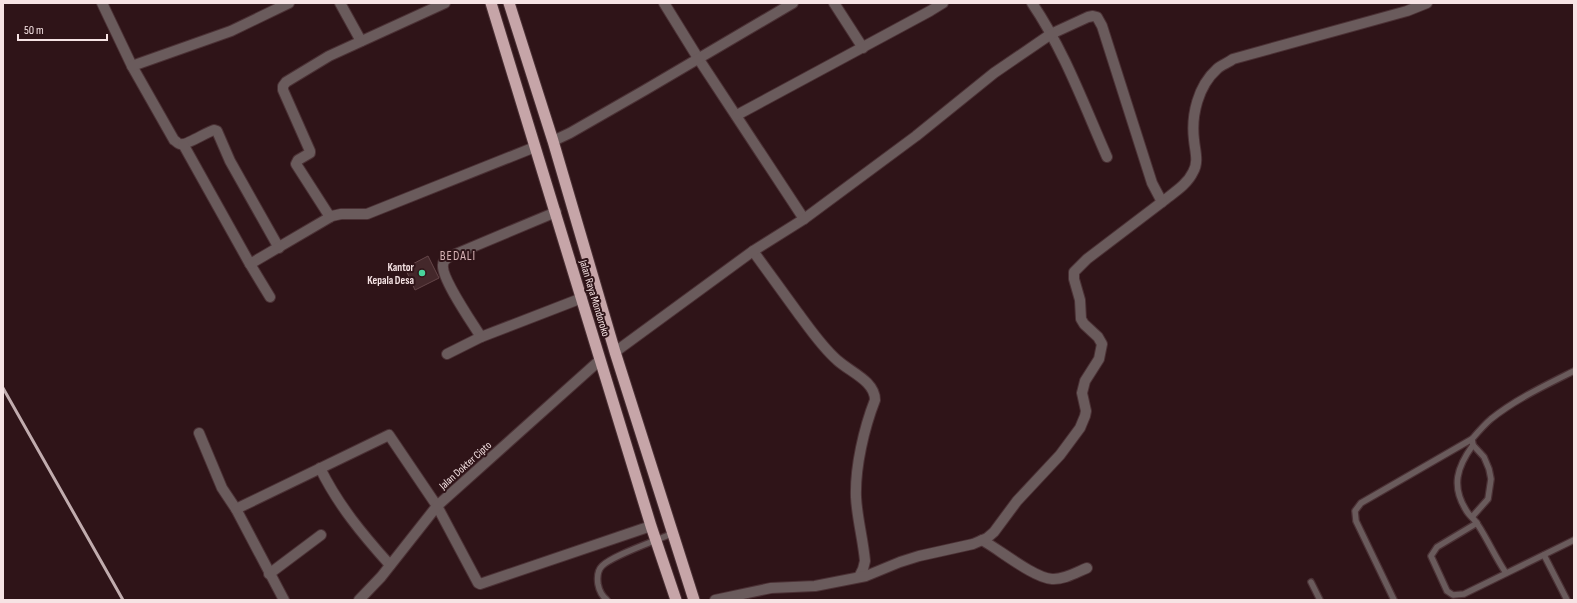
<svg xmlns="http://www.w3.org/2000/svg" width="1577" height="603" font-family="'Sofia Sans Condensed',sans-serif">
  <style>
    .building { fill: #44282b; stroke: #644548 }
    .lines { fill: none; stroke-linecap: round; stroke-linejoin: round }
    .service-casing { stroke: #4b3135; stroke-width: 8 }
    .minor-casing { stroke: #4b3135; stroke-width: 12 }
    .trunk-casing { stroke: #4b3135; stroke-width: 13 }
    .service { stroke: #6a5b5c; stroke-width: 5.5 }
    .minor { stroke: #6a5b5c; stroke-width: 10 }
    .trunk { stroke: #c6a5a8; stroke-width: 11 }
    .rail { stroke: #c1acae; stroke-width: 3 }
    .poi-dot { fill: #49d49c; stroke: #2f1418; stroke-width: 1.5 }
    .labels { text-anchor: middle; stroke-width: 4; stroke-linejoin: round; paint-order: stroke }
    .poi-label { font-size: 11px; font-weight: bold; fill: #f6e3e4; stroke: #2f1418; text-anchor: end }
    .street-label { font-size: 11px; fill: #f6e3e4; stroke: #2f1418 }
    .quarter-label { font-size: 13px; letter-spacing: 1px; fill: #d8b3b6; stroke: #2f1418 }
  </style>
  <rect width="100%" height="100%" fill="#2f1418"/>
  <path class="building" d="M428 256 439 278 415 290 405 268Z"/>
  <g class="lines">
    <defs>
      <g id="service">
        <path d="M1472 517 1488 499 1491 479 1489 469 1484 457 1473 445"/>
        <path d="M1477 523 1437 547 1431 556 1447 591 1453 595 1464 594 1574 540"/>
        <path d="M1544 555 1567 600"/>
        <path d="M1506 573C1495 557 1488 540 1478 525 1475 519 1469 516 1466 510 1451 486 1457 467 1473 445L1472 439C1478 432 1484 425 1491 419 1516 399 1546 385 1574 371"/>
        <path d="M1311 582 1320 600"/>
        <path d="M607 600C602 596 599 590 598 584 597 577 597 571 602 566 613 555 656 541 673 533"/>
        <path d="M1394 600 1356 521 1355 511 1361 503 1472 439"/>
      </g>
      <g id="minor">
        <path d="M102 3 132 66 174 140C176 141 178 144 180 144 185 146 207 132 214 130L217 131 230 161 279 248"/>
        <path d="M340 3 361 41"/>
        <path d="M664 3 698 58 804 219"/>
        <path d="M834 3 863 48"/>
        <path d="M1032 3C1064 50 1084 105 1107 157"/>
        <path d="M132 66 231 31 289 3"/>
        <path d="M737 115 930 11 943 3"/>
        <path d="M553 141 570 133 645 90 793 3"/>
        <path d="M183 144 250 264 270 297"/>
        <path d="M330 217 296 164 298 160 310 153V151L283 90V86L286 82 329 56 445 3"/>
        <path d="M753 251C768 272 783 292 798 313 810 329 822 347 837 360 850 372 875 381 875 400 864 428 855 467 856 497 857 518 863 539 865 561L863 569 859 577"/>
        <path d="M250 264 332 216 341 214H367L535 147"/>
        <path d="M481 337C473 324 441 278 443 265 443 260 447 258 451 256L556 212"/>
        <path d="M615 352 753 251 804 219 916 136 994 73 1051 34 1088 17 1093 16 1097 17 1102 26 1152 183 1162 202C1173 193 1187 185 1193 172 1199 162 1195 151 1194 140 1191 115 1198 86 1217 69 1221 65 1228 63 1233 59L1407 11 1427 3"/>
        <path d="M447 354 481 337 582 298"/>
        <path d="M199 433 222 488 236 509 284 600"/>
        <path d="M320 468C338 505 363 535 390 565"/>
        <path d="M236 509 389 435 437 506 478 583 480 584 651 526"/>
        <path d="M982 540C1000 550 1034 578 1052 579 1064 580 1077 572 1087 568"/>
        <path d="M269 574 321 535"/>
        <path d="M359 600 381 577 437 506 600 360"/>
        <path d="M715 600 771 588 815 586 866 576 900 562 919 556 973 544 987 538 994 532 1017 501 1060 455 1080 428 1085 416 1086 411 1082 393 1085 381 1099 359 1102 344 1098 337 1084 324 1081 319 1080 300 1074 279V272L1087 259 1162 202"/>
      </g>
      <g id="trunk">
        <path d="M491 3 651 526 676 600"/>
        <path d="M509 3 553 141 615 352 694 600"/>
      </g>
    </defs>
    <use href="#service" class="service-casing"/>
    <use href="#minor" class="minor-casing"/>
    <use href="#trunk" class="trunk-casing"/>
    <use href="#service" class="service"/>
    <use href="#minor" class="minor"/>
    <use href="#trunk" class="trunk"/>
    <path class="rail" d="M3 388 123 600"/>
  </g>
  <circle class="poi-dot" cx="422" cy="273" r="4"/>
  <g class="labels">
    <g class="poi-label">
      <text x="414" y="271">Kantor<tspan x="414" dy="13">Kepala Desa</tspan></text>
    </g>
    <g class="street-label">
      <text transform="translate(595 298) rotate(73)" y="4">Jalan Raya Mondoroko</text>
      <text transform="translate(465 465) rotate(-42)" y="4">Jalan Dokter Cipto</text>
    </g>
    <g class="quarter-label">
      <text x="458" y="260">BEDALI</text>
    </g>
  </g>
  <rect width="1577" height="603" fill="none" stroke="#f6e3e4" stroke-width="8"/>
  <path d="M18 34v6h89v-6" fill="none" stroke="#f6e3e4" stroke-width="2"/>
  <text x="24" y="34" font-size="12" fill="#f6e3e4" stroke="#2f1418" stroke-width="3" paint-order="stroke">50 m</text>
</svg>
